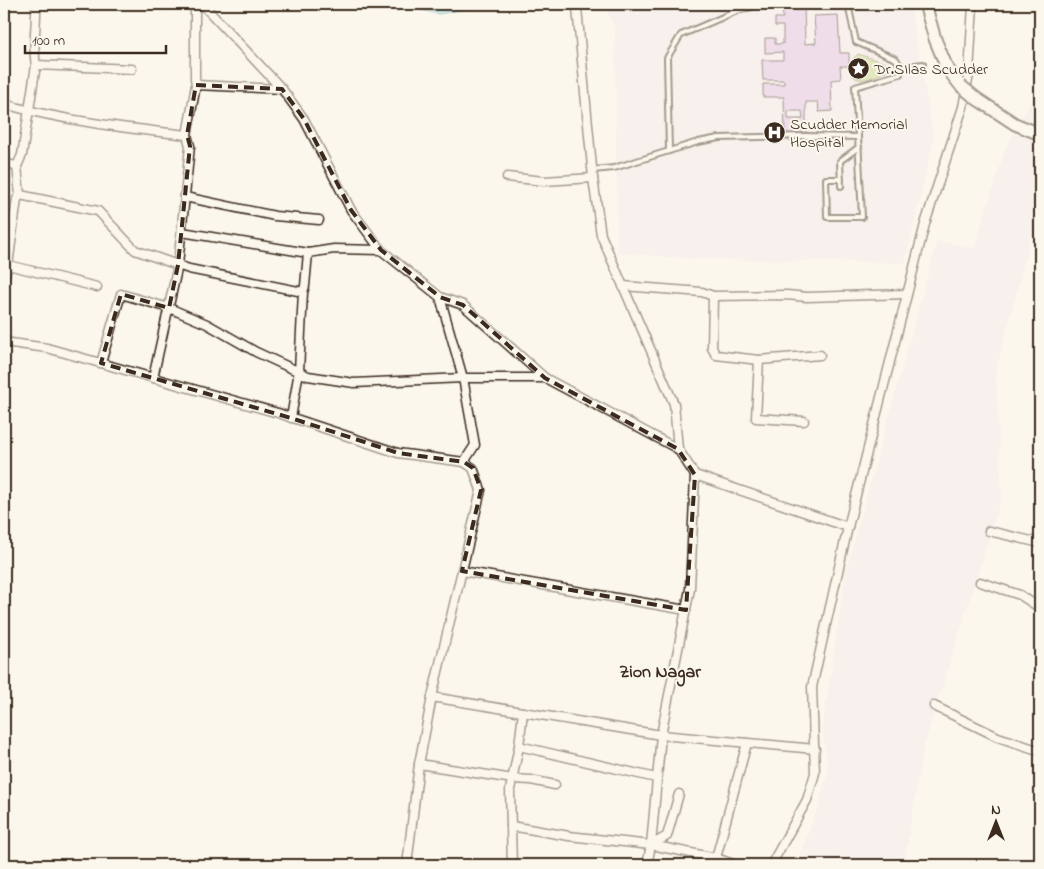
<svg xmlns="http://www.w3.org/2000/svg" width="1044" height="869" font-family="'Indie Flower',sans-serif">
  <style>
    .built { fill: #f4e6ea }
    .green { fill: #c7d488; stroke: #817f53 }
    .water { fill: #8fdbef; stroke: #6d949b }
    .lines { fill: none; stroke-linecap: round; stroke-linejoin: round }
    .shore { stroke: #5d7172; stroke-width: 1 }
    .building { fill: #e3bde6; stroke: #3b2a1e; fill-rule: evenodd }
    .service-casing { stroke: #3b2a1e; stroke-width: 8 }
    .minor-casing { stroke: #3b2a1e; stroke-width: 11 }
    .primary-casing { stroke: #3b2a1e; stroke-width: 15 }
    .service { stroke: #fbf7ec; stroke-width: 4 }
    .minor { stroke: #fbf7ec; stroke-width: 8 }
    .primary { stroke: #fbf7ec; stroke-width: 11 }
    .primary-bridge-casing { stroke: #3b2a1e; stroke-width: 15; stroke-linecap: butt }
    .primary-bridge { stroke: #fbf7ec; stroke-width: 11 }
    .marked { fill: none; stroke: #3b2a1e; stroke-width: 4; stroke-dasharray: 10 6; stroke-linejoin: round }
    .labels { text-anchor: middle; stroke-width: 4; stroke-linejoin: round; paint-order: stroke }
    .poi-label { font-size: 16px; fill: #3b2a1e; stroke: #fbf7ec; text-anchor: start }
    .neighbourhood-label { font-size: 18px; font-weight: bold; fill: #3b2a1e; stroke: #fbf7ec }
  </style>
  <rect width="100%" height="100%" fill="#fbf7ec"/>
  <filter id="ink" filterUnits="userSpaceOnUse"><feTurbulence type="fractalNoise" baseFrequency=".02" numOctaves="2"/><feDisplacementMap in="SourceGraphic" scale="10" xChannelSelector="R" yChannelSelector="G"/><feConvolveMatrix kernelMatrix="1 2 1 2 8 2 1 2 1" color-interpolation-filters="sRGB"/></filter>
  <g filter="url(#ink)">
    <g class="built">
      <path d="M604 4H910L934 139 905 263 695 259 617 253 615 30Z"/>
      <path d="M1040 85V203L996 371 1002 496 923 749 904 865H800L796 863 820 803 828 770 822 728 847 567 937 241 974 248 1006 147Z"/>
    </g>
    <path class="green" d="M858 54 889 64V70C879 74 862 85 853 76V59Z"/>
    <path class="water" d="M393 4H471V8L439 14Z"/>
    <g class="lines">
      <path class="shore" d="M415 4 439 9 466 4"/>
    </g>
    <path class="building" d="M782 4H804L805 44 816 43 814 16 838 15 840 53H849V66H840L841 79 831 80 832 111 819 112 818 102H806V133L785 134 784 97H763V84H784V80H763L762 60H783V52L765 53V38H775V44H783V26H775V18H783ZM788 111H802L803 119H788Z"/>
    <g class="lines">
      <defs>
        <g id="service">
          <path d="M901 67 923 64"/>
          <path d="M669 151 667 58 681 35 737 11 763 4"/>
          <path d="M593 170 614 168 698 142 719 138 806 136 858 137 855 87 900 74 901 67 896 59 856 42 848 4"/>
          <path d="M841 179H826L827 217H862L858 137"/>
          <path d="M841 186 840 161 859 147"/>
        </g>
        <g id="minor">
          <path d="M202 4 282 89 304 119 351 210 381 250 440 297 463 305 545 378 678 449 695 475 848 527"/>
          <path d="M574 4 577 8 593 178 601 235 674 404 678 449"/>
          <path d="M36 65 132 69"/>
          <path d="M196 85 282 89"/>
          <path d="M4 104C64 121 125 128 187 135"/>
          <path d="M4 164 17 166"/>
          <path d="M507 177 544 181 593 178"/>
          <path d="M20 195 98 211 135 250 189 269 303 292"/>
          <path d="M185 197 275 216 319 220"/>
          <path d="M182 232 308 253 334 249 381 250"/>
          <path d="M8 265 97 287"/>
          <path d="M4 279 8 265 17 199 20 195 17 166 22 155 36 65C32 47 37 23 36 4"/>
          <path d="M623 286 702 292 713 296 787 295 807 297 907 294"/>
          <path d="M713 296 712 348 716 355 759 360"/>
          <path d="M440 297 463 378 475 445 464 462"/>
          <path d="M4 342 47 348 278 413 398 453 464 462 473 468 481 490 432 697 419 764 407 865"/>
          <path d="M101 363 121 294 169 308 207 324 256 352 308 376 354 383 463 378H545"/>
          <path d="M153 378 178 265 190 146 187 135 196 85 195 78V4"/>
          <path d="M291 418 299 371 303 292 305 286 308 253"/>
          <path d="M804 421 756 418 759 360 820 355"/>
          <path d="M989 531 1040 543"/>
          <path d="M462 571 686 610"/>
          <path d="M980 582 1020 595 1040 608"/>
          <path d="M432 697 661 735 815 749"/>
          <path d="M934 706 998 737 1040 751"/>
          <path d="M519 746 656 778"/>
          <path d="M419 764 513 779 531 780 555 785"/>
          <path d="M511 826 569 836 651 845 667 836 679 794"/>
          <path d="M651 845 716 858 736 865"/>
          <path d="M716 858 747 743"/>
          <path d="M512 865 510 790 519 746 523 712"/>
          <path d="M647 865 651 845 661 735 690 589 695 475"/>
          <path d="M771 865 807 800 815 773 812 687 848 527 925 224 963 107 969 74 973 4"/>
        </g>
        <g id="primary">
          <path d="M925 4 935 39 947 68 961 86"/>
          <path d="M977 99 1015 124 1040 134"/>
        </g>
      </defs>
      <use href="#service" class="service-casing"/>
      <use href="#minor" class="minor-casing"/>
      <use href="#primary" class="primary-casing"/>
      <use href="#service" class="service"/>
      <use href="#minor" class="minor"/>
      <use href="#primary" class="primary"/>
      <defs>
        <path id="primary-bridge" d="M961 86 977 99"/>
      </defs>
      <use href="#primary-bridge" class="primary-bridge-casing"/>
      <use href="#primary-bridge" class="primary-bridge"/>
    </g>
  </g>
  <path d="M0 0H1044V869H0ZM196 85 282 89 304 119 351 210 381 250 440 297 463 305 545 378 678 449 695 475 686 610 462 571 481 490 473 468 464 462 398 453 291 418 101 363 121 294 169 308 178 265 190 146 187 135Z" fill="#fbf7ec" fill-opacity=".55" fill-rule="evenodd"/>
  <path class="marked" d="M196 85 282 89 304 119 351 210 381 250 440 297 463 305 545 378 678 449 695 475 686 610 462 571 481 490 473 468 464 462 398 453 291 418 101 363 121 294 169 308 178 265 190 146 187 135Z"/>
  <defs>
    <symbol id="sight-disc" viewBox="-11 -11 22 22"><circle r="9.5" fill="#3b2a1e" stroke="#fbf7ec"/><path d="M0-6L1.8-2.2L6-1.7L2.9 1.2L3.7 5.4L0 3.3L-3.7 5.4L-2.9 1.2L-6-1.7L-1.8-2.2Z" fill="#fff"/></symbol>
    <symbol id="hospital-disc" viewBox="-11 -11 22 22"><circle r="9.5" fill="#3b2a1e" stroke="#fbf7ec"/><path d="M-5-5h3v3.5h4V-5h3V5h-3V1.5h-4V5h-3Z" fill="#fff"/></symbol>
  </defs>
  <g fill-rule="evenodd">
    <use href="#sight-disc" x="846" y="56" width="25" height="25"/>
    <use href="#hospital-disc" x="762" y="120" width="25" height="25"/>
  </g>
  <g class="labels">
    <g class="poi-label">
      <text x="874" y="74">Dr.SIlas Scudder</text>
      <text x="790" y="129">Scudder Memorial<tspan x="790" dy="18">Hospital</tspan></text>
    </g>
    <g class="neighbourhood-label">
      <text x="660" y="677">Zion Nagar</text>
    </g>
  </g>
  <rect width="1044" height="869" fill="none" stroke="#fbf7ec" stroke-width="20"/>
  <rect x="10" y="10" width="1024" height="849" fill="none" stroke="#3b2a1e" stroke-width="2" filter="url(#ink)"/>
  <g transform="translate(996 822)" stroke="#fbf7ec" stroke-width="4" paint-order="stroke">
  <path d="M0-4L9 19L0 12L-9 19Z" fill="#3b2a1e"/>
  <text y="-8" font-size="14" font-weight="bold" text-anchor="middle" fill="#3b2a1e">N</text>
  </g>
  <path d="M25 45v8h141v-8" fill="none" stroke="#3b2a1e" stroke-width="2.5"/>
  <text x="32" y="45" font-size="15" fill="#3b2a1e" stroke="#fbf7ec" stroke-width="4" paint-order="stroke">100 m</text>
</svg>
